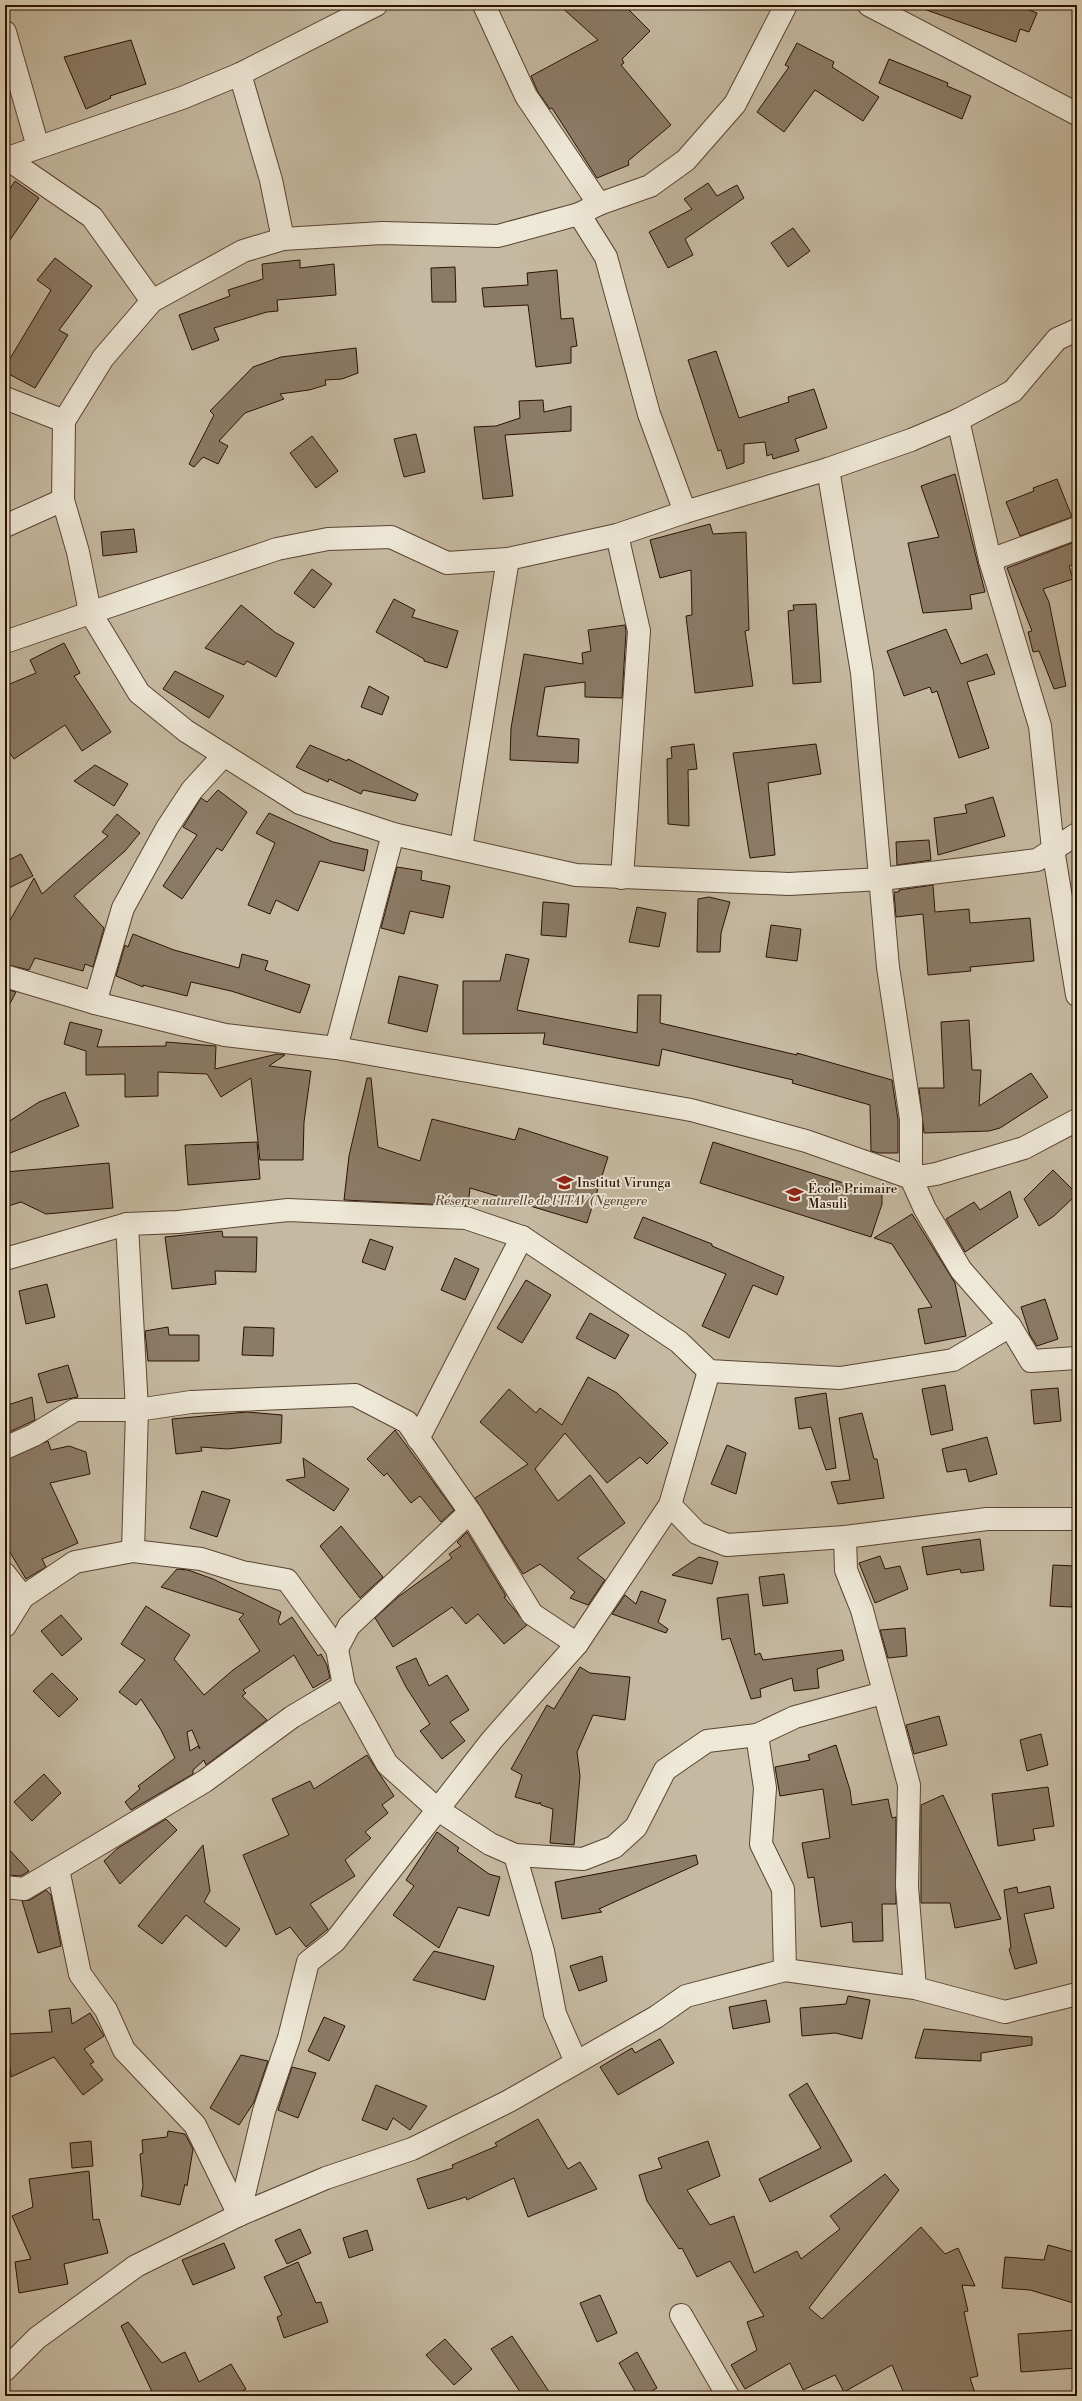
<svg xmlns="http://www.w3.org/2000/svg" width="1082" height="2401" font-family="'Libre Bodoni',serif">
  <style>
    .green { fill: #c5b9a1; stroke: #786552 }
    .building { fill: #8b7a66; stroke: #2a1104; fill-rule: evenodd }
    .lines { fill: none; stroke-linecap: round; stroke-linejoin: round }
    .street-casing { stroke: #594433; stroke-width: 24 }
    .street { stroke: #eee8d7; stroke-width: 22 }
    .labels { text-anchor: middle; stroke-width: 3.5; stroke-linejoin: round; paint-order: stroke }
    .poi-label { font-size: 13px; fill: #2a1104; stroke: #eee8d7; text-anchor: start }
    .park-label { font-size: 13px; font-style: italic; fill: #604c3b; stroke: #eee8d7 }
  </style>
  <rect width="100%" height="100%" fill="#e5dbc1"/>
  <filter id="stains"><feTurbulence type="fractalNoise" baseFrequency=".005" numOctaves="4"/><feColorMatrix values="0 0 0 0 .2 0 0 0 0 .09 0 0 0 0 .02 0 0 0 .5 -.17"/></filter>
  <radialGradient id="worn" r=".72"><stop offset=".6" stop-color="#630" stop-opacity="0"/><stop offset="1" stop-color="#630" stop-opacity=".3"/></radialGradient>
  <rect class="green" x="5" y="5" width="1072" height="2391"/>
  <g class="building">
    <path d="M559 5H624L650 31 622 59 624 63 621 65 671 125 628 161 629 165 597 178 552 108 550 109 538 92 531 76 598 40Z"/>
    <path d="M922 5H1028L1027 9 1037 13 1029 32 1020 29 1016 42 921 8Z"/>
    <path d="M131 40 146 84 110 96 111 98 86 109 64 57Z"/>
    <path d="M797 43 834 62 832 67 879 97 863 121 815 90 784 132 757 112 789 67 785 65Z"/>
    <path d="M889 59 948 83 947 86 971 96 962 119 879 83Z"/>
    <path d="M15 181 39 198 5 247V196Z"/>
    <path d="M708 183 717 196 737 185 744 198 685 239 693 255 668 268 649 232 692 209 684 199Z"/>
    <path d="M793 228 810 251 788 267 771 243Z"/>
    <path d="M55 258 92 286 59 330 68 335 35 388 5 372V367L51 290 37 280Z"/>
    <path d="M300 260V268L334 264 336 295 277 300 278 311 267 312 214 328 219 340 192 350 179 315 230 296 228 290 263 279 262 264Z"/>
    <path d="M455 267 456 302H432L431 268Z"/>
    <path d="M557 270 561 319 573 318 577 346 571 347V363L536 367 528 305 484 307 482 288 528 285 527 273Z"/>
    <path d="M356 348 358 373 342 379 325 380 326 385 309 390 280 394 284 399 245 413 219 441 228 446 218 464 203 457 194 467 189 464 214 415 210 411 253 367 281 357Z"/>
    <path d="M716 351 739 418 789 402 788 397 814 389 827 428 795 439 799 451 773 459 772 454 767 456 765 442 744 444V463L727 469 721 450 718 451 688 360Z"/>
    <path d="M543 400 544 412 571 406V431L505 435 513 496 483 499 474 427 496 426 520 418 519 401Z"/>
    <path d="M416 434 425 472 404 477 394 439Z"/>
    <path d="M312 436 338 471 316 488 290 453Z"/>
    <path d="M955 474 985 592 970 595 972 609 923 613 908 543 939 537 921 486Z"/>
    <path d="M1057 479 1072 517 1020 536 1006 502 1034 491 1033 488Z"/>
    <path d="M710 524 713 534 746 532 749 630 745 631 753 686 695 693 686 616 692 615 691 570 660 578 650 540Z"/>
    <path d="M134 529 137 552 103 556 101 532Z"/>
    <path d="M1077 541V563L1069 566 1073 579 1043 589 1049 602 1066 686 1054 689 1039 651 1033 652 1028 632 1032 631 1007 568Z"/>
    <path d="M312 569 332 584 314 608 294 593Z"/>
    <path d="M394 599 415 610 412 617 458 631 447 668 424 661V659L376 632Z"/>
    <path d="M816 604 821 682 793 684 788 611 794 610 793 605Z"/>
    <path d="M241 605 276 633 294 643 276 677 247 661 244 665 205 648Z"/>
    <path d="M625 625 626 632 622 698 585 697V682L545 687 537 736 579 739 578 763 510 760 511 728 524 654 583 664 582 653 591 651 588 630Z"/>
    <path d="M946 629 961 664 987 654 995 674 967 682 989 748 959 758 937 691 932 693 930 687 904 696 887 651Z"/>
    <path d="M64 643 80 673 74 676 111 732 82 751 65 725 14 759 5 746V686L36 673 30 660Z"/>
    <path d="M175 671 224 696 209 718 163 689Z"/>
    <path d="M369 686 389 697 382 715 361 707Z"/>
    <path d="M694 744 697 769 688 770 689 826 668 824 667 759 672 758 671 747Z"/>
    <path d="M816 744 821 774 768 783 775 855 750 858 733 753Z"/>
    <path d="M310 745 347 761 348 759 418 794 415 801 363 790 361 794 329 779 328 782 296 767Z"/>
    <path d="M95 765 128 784 114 806 74 781Z"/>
    <path d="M218 790 247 812 222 851 217 848 182 899 163 886 197 835 183 827 201 798 207 802Z"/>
    <path d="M993 797 1005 836 938 855 934 818 967 813 965 805Z"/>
    <path d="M269 813 333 842 368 850 364 871 320 861 298 911 276 900 270 914 248 905 275 843 256 833Z"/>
    <path d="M117 814 140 833 125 851 74 896 104 928 93 967 85 964 83 971 35 958 29 970 5 964V929L34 878 42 894 108 836 102 832Z"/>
    <path d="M929 840 931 860 897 865 896 842Z"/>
    <path d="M21 854 33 876 5 890V862Z"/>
    <path d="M397 867 422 871 421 880 450 886 443 918 410 911 404 934 381 928Z"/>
    <path d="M933 885 935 912 969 909 970 923 1030 918 1034 961 970 967 971 971 928 975 923 914 896 917 894 892H899V890Z"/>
    <path d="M709 897 730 902 721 933 720 952H697L698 899Z"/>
    <path d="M543 902 569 904 566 937 541 935Z"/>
    <path d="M637 907 666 913 659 947 629 942Z"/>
    <path d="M771 925 801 929 797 961 766 957Z"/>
    <path d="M133 934 174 950 239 968 242 954 268 961 265 970 310 985 300 1013 231 991 191 982 187 996 143 985V987L116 976 125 945 128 947Z"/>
    <path d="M506 954 529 959 517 1010 637 1033 638 995H661L660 1023 797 1055V1053L892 1080 898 1120V1153H879L871 1151 870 1105 792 1083 793 1080 662 1049 659 1066 543 1044 545 1033 463 1034V981H500Z"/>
    <path d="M399 976 438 985 427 1032 388 1023Z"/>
    <path d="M5 989 16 992 5 1013Z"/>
    <path d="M969 1020 972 1070H981L979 1106 1031 1073 1048 1097 1000 1128 989 1131 924 1133 919 1088H944L941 1022Z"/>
    <path d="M70 1022 102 1030 97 1047 166 1046V1042L216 1046 215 1069 277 1054 285 1055 269 1066 311 1071 304 1122 303 1160H260L251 1078 221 1097 207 1074 158 1072V1096L125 1097V1074L86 1075V1051L64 1044Z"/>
    <path d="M367 1078H371L378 1147 420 1161 432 1119 515 1140 519 1128 608 1157 587 1223 470 1188 468 1206 344 1200 349 1156Z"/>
    <path d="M65 1092 79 1126 5 1155V1124L39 1102Z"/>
    <path d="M257 1142 260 1179 188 1185 185 1145Z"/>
    <path d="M713 1142 882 1195V1204L871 1237 700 1183Z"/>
    <path d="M109 1163 113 1208 46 1214 21 1202 5 1207V1172Z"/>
    <path d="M1053 1170 1077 1194 1054 1216 1039 1226 1024 1199Z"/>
    <path d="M1010 1191 1018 1217 965 1252 946 1219 974 1202 980 1210Z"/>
    <path d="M912 1214 955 1283 966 1336 925 1344 918 1309 932 1307 892 1244 874 1238Z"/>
    <path d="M643 1217 712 1244V1246L784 1277 777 1295 753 1285 729 1338 702 1326 726 1274 634 1238Z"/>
    <path d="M222 1231 223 1237H257L256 1272 215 1271 216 1284 172 1289 165 1237Z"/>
    <path d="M370 1239 393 1247 385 1270 362 1262Z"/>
    <path d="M455 1258 479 1269 465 1300 441 1290Z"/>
    <path d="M526 1280 551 1295 522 1343 497 1328Z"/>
    <path d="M47 1284 55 1317 26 1324 19 1291Z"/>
    <path d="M1045 1299 1058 1339 1037 1346 1030 1335 1021 1307Z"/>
    <path d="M590 1313 629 1335 615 1359 576 1338Z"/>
    <path d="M168 1327 169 1335H199V1361H148L145 1331Z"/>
    <path d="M244 1327 274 1328 273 1356 242 1355Z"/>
    <path d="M68 1365 78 1397 47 1403 38 1374Z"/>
    <path d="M588 1377 617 1393 668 1443 647 1464 640 1457 607 1483 565 1433 535 1469 558 1501 590 1475 625 1523 577 1558 605 1580 588 1605 570 1598 575 1592 540 1564 523 1574 475 1498 528 1464 480 1422 509 1389 536 1413 540 1408 562 1425Z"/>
    <path d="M945 1385 953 1430 931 1435 922 1389Z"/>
    <path d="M1058 1388 1061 1421 1034 1424 1031 1390Z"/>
    <path d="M826 1393 836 1468 826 1470 811 1427 799 1429 795 1398Z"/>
    <path d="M32 1397 35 1420 5 1434V1406Z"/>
    <path d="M247 1412 282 1415 281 1443 227 1449 201 1447 202 1451 176 1454 172 1419Z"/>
    <path d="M862 1413 874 1459H877L884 1498 838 1504 831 1482 850 1480 839 1418Z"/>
    <path d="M395 1430 454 1510 441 1522 420 1496 411 1503 387 1473 384 1476 367 1459Z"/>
    <path d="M987 1437 997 1474 969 1482 966 1469 947 1472 942 1449Z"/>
    <path d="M48 1441 51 1450 69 1446 86 1452 90 1474 50 1483 78 1543 42 1559 46 1567 26 1579 5 1544V1460Z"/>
    <path d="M727 1445 746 1453 736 1494 711 1484Z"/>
    <path d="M303 1458 349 1489 334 1511 286 1480 305 1477Z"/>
    <path d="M202 1491 230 1500 217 1537 190 1528Z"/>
    <path d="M341 1526 383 1577 360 1598 320 1546Z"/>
    <path d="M467 1532 506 1596 504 1597 527 1625 504 1644 478 1614 466 1624 452 1607 393 1647 375 1618 398 1597 452 1558 449 1554 461 1546 457 1542Z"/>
    <path d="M980 1539 984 1570 961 1573 960 1569 927 1575 922 1547Z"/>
    <path d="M880 1556 885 1569 900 1566 908 1589 875 1603 859 1563Z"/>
    <path d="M699 1557 718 1562 712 1584 672 1575Z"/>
    <path d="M1053 1565 1075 1566 1072 1607 1050 1606Z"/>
    <path d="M177 1569 188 1570 213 1579 281 1612 278 1621 280 1625 292 1617 318 1656 321 1654 327 1665 330 1678 313 1688 294 1655 243 1690 246 1693 242 1696 267 1720 206 1765 204 1760 193 1770V1774L131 1810 125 1802 140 1789 138 1786 175 1758 161 1730 141 1699 136 1705 119 1692 145 1660 121 1644 146 1606 190 1635 174 1659 204 1695 233 1670 260 1651 239 1619 244 1614 161 1587ZM192 1730 200 1749 198 1746 190 1751 187 1732Z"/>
    <path d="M784 1574 788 1603 763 1606 759 1577Z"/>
    <path d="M641 1591 666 1600 658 1622 668 1629 666 1633 612 1614 625 1595 636 1604Z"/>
    <path d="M748 1594 755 1655 760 1653 763 1660 842 1650 844 1660 817 1669 819 1688 794 1691 792 1678 760 1689 761 1697 751 1699 730 1638 722 1640 717 1598Z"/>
    <path d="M61 1615 82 1639 62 1656 41 1631Z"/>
    <path d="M905 1628 907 1656 888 1658 880 1630Z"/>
    <path d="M416 1658 429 1686 447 1675 469 1710 450 1722 465 1741 442 1759 420 1731 430 1724 406 1687 396 1667Z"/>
    <path d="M580 1667 590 1673 630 1677 625 1720 593 1715 577 1752 580 1776 574 1845 550 1843 553 1809 541 1805 540 1802 539 1804 515 1797 522 1775 511 1769 547 1705 554 1709Z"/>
    <path d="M52 1673 78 1699 59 1717 33 1691Z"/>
    <path d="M939 1716 947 1745 914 1754 906 1725Z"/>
    <path d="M1041 1734 1048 1765 1027 1771 1020 1740Z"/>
    <path d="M836 1745 850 1790 852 1805 888 1799 892 1818 896 1817V1904H882L883 1941 853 1942 852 1922 821 1927 814 1877 808 1878 802 1843 830 1838 823 1789 780 1796 775 1767 810 1760 808 1755Z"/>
    <path d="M367 1755 394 1796 382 1805 388 1813 365 1832 371 1838 345 1860 355 1876 310 1904 328 1929 306 1947 290 1927 276 1935 243 1855 289 1835 272 1799 310 1781 314 1789Z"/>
    <path d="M44 1774 61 1793 32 1821 14 1802Z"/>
    <path d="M1048 1787 1054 1826 1033 1829 1035 1840 998 1846 992 1794Z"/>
    <path d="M943 1795 1001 1919 955 1928 950 1903H921V1805Z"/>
    <path d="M166 1819 177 1830 120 1884 104 1861 118 1848Z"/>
    <path d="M437 1832 459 1848 457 1851 489 1874 500 1877 489 1916 458 1907 439 1948 393 1915 414 1886 406 1880Z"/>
    <path d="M5 1845 29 1871 21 1876 7 1875Z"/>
    <path d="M203 1845 210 1891 204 1902 240 1929 226 1947 186 1915 162 1944 138 1926Z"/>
    <path d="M696 1855 698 1864 599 1909 602 1912 562 1919 555 1882Z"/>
    <path d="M1050 1886 1054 1908 1024 1914 1037 1963 1015 1969 1009 1949 1011 1948 1004 1890 1017 1887 1018 1893Z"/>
    <path d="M46 1890 51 1895 61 1946 38 1953 22 1901 30 1900Z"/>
    <path d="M434 1951 494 1966 485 2000 413 1980Z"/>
    <path d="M602 1956 607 1981 579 1991 570 1966Z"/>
    <path d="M848 1996 870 2000 862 2039 835 2033 802 2036 800 2008 846 2004Z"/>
    <path d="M766 2000 770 2022 733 2029 729 2007Z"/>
    <path d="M70 2008 72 2024 90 2013 104 2036 84 2049 94 2062 90 2064 103 2080 83 2095 54 2057 11 2077 6 2034 52 2032 49 2010Z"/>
    <path d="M324 2017 345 2026 329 2061 308 2051Z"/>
    <path d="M924 2029 1032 2037V2045L981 2053V2061L915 2058Z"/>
    <path d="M660 2039 674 2063 618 2095 600 2067 632 2048 635 2053Z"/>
    <path d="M241 2055 268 2061 254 2102 239 2125 210 2108Z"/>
    <path d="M292 2067 316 2073 298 2118 278 2110Z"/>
    <path d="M807 2083 852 2161 770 2202 759 2179 821 2148 789 2095Z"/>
    <path d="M376 2085 427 2106 410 2130 393 2118 387 2130 362 2120Z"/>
    <path d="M538 2119 568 2169 580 2162 597 2189 528 2217 514 2178 467 2200 466 2197 428 2209 417 2179 453 2168 452 2165 497 2146 495 2143Z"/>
    <path d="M168 2131 185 2134 193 2149 187 2186 185 2184 180 2205 141 2196 143 2186 140 2154 143 2153 142 2140 167 2137Z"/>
    <path d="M91 2141 93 2166 72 2168 70 2143Z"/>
    <path d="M708 2141 720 2176 687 2190 710 2225 734 2216 754 2273 797 2251 801 2259 840 2229 830 2216 885 2174 899 2190 809 2308 822 2319 921 2227 945 2254 958 2248 975 2286 962 2285 968 2311 964 2312 978 2376 970 2378 976 2396H905L892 2365 844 2392 835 2375 803 2390 790 2363 745 2389 731 2365 757 2350 747 2322 764 2316 730 2261 697 2277 682 2248 679 2249 647 2201 639 2175 662 2168 658 2158Z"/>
    <path d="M89 2171 93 2220 99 2219 108 2253 64 2264 68 2284 19 2293 15 2262 31 2259 12 2216 33 2207 29 2179Z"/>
    <path d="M300 2229 311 2253 287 2264 275 2240Z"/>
    <path d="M367 2230 373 2250 349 2258 343 2238Z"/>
    <path d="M224 2243 235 2268 193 2285 182 2260Z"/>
    <path d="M1048 2245 1077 2253V2304L1030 2290 1002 2288 1005 2257 1044 2260Z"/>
    <path d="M298 2262 316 2303 321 2302 328 2322 284 2338 277 2317 282 2315 264 2277Z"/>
    <path d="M600 2295 617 2333 597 2342 580 2303Z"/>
    <path d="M128 2322 162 2363 185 2352 199 2382 231 2364 246 2389 234 2396H154L121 2326Z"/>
    <path d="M1077 2330V2368L1021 2372 1018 2334Z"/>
    <path d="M512 2336 552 2396H523L491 2349Z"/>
    <path d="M445 2339 472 2369 454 2385 426 2355Z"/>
    <path d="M637 2352 657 2388 643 2396H638L619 2363Z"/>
  </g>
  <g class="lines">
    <defs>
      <g id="street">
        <path d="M484 5 526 96 599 204 579 214 606 257 649 414 685 512"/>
        <path d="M869 5 1077 114"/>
        <path d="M5 32 38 147"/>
        <path d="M240 74 271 180 283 239"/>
        <path d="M6 158 92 217 152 301"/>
        <path d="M5 159 182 98 240 74 376 5"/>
        <path d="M599 204 650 186 686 160 735 104 786 5"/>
        <path d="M579 214 498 236 382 233 283 239 243 251 152 301 103 358 64 421 63 500 78 552 90 612 139 693 186 731 300 803 393 834 576 875 789 884 882 879 1037 860 1077 834"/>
        <path d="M5 398 64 421"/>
        <path d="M958 420 990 560 1040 726 1053 849 1077 995"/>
        <path d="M828 469 862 673 888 967 911 1119V1178L925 1209 961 1270 1010 1326 1031 1361 1077 1358"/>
        <path d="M5 526 63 500"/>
        <path d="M617 535 639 631 622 878"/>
        <path d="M990 560 1077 528"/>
        <path d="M5 642 277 549 328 539 391 537 447 563 508 559 617 535 685 512 828 469 911 440 958 420 1013 391 1057 339 1077 330"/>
        <path d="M461 848 508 559"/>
        <path d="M5 976 95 1003 225 1035 336 1048 691 1110 806 1141 911 1178 936 1174 1024 1148 1077 1120"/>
        <path d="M95 1003 123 908 167 828 192 790 224 755"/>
        <path d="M336 1048 393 834"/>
        <path d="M127 1224 137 1410 133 1551"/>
        <path d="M5 1259 127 1224 178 1222 288 1210 466 1218 522 1237 679 1342 709 1371 840 1378 953 1360 1010 1326"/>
        <path d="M418 1439 522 1237"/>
        <path d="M5 1448 34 1435 75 1410H137L191 1402 355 1395 407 1422 470 1512 532 1614 577 1644"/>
        <path d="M670 1505 697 1533 727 1545 845 1537 987 1519H1077"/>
        <path d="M845 1537 846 1570 862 1610 909 1785 907 1886 915 1988"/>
        <path d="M5 1574 23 1597"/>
        <path d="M5 1626 23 1597 75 1562 133 1551 201 1559 242 1572 287 1580 337 1649 344 1686 387 1764 437 1809 490 1844 515 1855 583 1859 614 1847 636 1827 665 1770 707 1741 757 1735 795 1717 883 1693"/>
        <path d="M337 1649 349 1626 470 1512"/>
        <path d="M757 1735 765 1788 761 1844 783 1889 785 1970"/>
        <path d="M515 1855 543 1951 555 2014 576 2062"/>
        <path d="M58 1869 80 1974 106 2010 124 2050 195 2125 239 2215"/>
        <path d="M5 1887 24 1889 73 1860 205 1781 292 1717 344 1686"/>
        <path d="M239 2215 264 2111 289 2038 308 1962 335 1941 492 1740 577 1644 670 1505 709 1371"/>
        <path d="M681 2315 728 2396"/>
        <path d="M5 2370 37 2338 136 2266 239 2215 326 2178 412 2149 509 2101 656 2017 686 1996 785 1970 915 1988 1005 2012 1077 1994"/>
      </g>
    </defs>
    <use href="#street" class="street-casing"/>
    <use href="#street" class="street"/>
  </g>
  <defs>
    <symbol id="school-bare" viewBox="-9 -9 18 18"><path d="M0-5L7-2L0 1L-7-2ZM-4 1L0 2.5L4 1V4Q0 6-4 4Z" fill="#8f2418" stroke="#eee8d7" stroke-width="2.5" paint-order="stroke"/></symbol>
  </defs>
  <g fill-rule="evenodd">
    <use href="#school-bare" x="552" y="1170" width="25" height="25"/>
    <use href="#school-bare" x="782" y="1182" width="25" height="25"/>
  </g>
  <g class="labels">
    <g class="poi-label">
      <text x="577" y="1187">Institut Virunga</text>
      <text x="808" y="1193">École Primaire<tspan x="808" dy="15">Masuli</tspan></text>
    </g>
    <g class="park-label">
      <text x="541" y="1205">Réserve naturelle de l'ITAV (Ngengere</text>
    </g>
  </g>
  <rect width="1082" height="2401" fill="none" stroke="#e5dbc1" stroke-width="20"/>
  <rect x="6" y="6" width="1070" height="2389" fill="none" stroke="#2a1104" stroke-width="2"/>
  <rect x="10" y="10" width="1062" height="2381" fill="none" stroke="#2a1104"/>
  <rect width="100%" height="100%" filter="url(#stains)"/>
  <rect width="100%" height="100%" fill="url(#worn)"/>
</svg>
